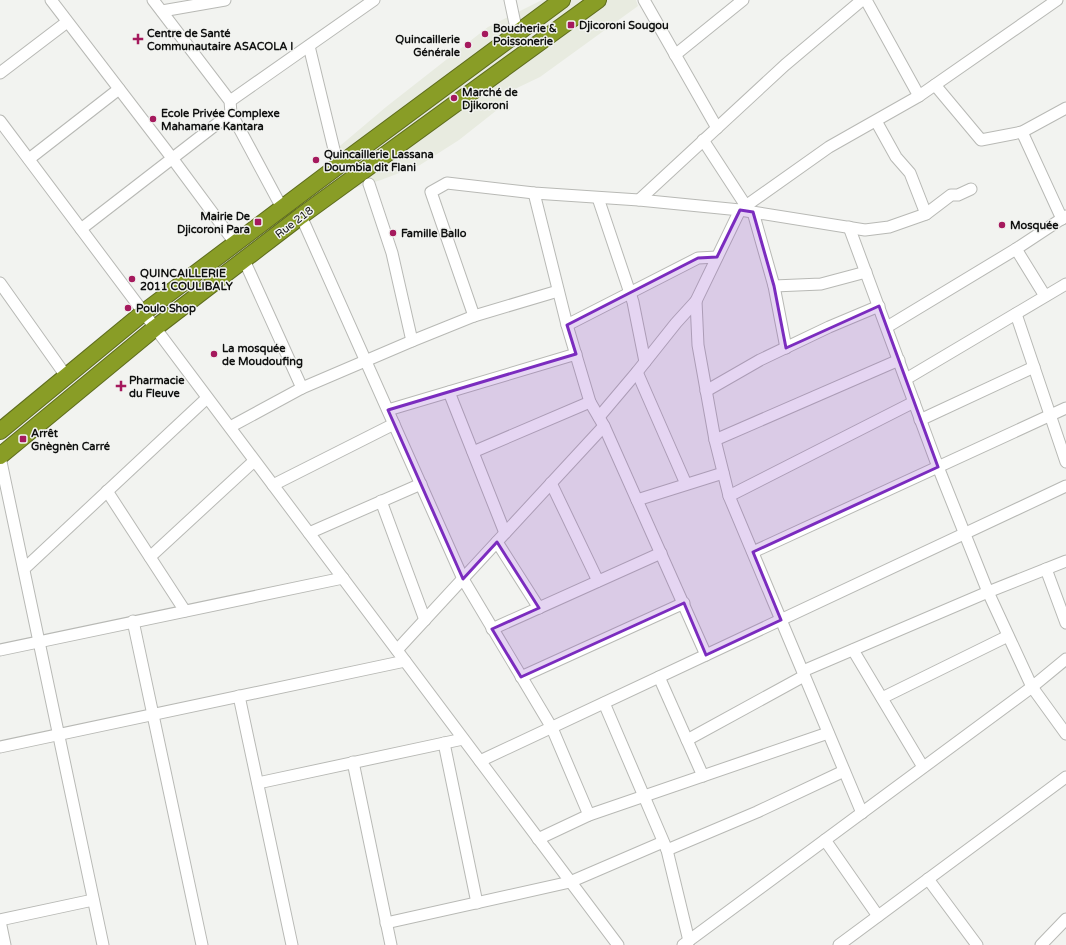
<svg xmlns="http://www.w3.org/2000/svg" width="1066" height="945" font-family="'Varela Round',sans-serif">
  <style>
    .built { fill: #e8ebe0 }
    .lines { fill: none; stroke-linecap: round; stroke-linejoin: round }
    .minor-casing { stroke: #b8b9b5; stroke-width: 13 }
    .highway-casing { stroke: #5e6c1e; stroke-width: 18 }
    .minor { stroke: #fff; stroke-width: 11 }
    .highway { stroke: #899d26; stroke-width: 16 }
    .marked { fill: #7b2cbf; fill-opacity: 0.2; stroke: #7b2cbf; stroke-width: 3; stroke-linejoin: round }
    .poi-dot { fill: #a5195d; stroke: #f2f3f0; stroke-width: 1.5 }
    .labels { text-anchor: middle; stroke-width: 3; stroke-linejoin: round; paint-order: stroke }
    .poi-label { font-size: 11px; font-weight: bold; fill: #0f100f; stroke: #f2f3f0; text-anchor: start }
    .street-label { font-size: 11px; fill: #0f100f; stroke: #f2f3f0 }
  </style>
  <rect width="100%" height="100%" fill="#f2f3f0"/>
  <path class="built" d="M542 0H636L638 6 540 77 517 88 497 110 459 140 420 165 381 180 355 188 342 179 334 151 386 107 488 27Z"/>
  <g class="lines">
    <defs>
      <g id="minor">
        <path d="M51 0 172 158 235 243"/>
        <path d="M153 0 230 101 231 113 282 208"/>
        <path d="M510 0 517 33"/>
        <path d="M644 0 717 128"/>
        <path d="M866 0 919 96"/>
        <path d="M162 11 225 0"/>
        <path d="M309 46 338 166"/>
        <path d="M675 55 743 0"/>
        <path d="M0 73 67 22"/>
        <path d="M935 85 981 140 1022 132 1066 108"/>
        <path d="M230 101 374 0"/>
        <path d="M0 121 618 945"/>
        <path d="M876 121 896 157 910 173 926 214"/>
        <path d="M1022 132 1062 219"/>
        <path d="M703 140 746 206"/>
        <path d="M29 159 119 89"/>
        <path d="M369 184 392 253 412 341"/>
        <path d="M534 193 567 325 590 402 604 426 706 655"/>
        <path d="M598 198 633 302 645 362"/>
        <path d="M639 200 785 65 862 0"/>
        <path d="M753 212 774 286 786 348"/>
        <path d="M301 216 463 579 552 728 589 815"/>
        <path d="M849 227 938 467 988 592 1032 687 1066 734"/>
        <path d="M81 229 231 113"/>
        <path d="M1016 249 1045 296"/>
        <path d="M244 260 302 388"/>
        <path d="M0 283 66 376"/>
        <path d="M774 286 821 284 866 272"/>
        <path d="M696 301 698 345 715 440 729 496 862 813"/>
        <path d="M1016 314 1066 462"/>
        <path d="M474 316 431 192 447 183 534 193 639 200 740 210 865 230 889 227 926 214 951 195H958L971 189"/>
        <path d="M567 325 698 258 717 257"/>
        <path d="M887 327 1016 249 1066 216"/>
        <path d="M637 372 686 484"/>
        <path d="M906 379 1066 284"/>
        <path d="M706 391 760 360 829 327 879 306"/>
        <path d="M449 392 505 533"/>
        <path d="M388 410 576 354"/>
        <path d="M599 417 637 372 676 323 696 301 740 210 829 147 919 96 1057 0"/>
        <path d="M920 420 1034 367"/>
        <path d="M230 427 302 388 412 341 474 316 558 291"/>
        <path d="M715 440 899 360"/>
        <path d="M473 452 590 402"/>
        <path d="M0 457 103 945"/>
        <path d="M551 483 598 581"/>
        <path d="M273 485 394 424"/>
        <path d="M107 491 185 611"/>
        <path d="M729 496 914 402"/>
        <path d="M637 500 723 473"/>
        <path d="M381 501 425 620"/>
        <path d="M309 533 421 484"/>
        <path d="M497 542 539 608"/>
        <path d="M753 552 1066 408"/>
        <path d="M150 557 254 461"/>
        <path d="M24 569 207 398"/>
        <path d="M1046 569 1066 623"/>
        <path d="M133 621 202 945"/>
        <path d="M492 629 661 553"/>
        <path d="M0 650 343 578"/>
        <path d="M397 650 604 426"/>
        <path d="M853 650 923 767"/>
        <path d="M803 671 988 592 1066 561"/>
        <path d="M521 677 684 603"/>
        <path d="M659 677 703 776"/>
        <path d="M239 696 292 945"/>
        <path d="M882 698 1008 636"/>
        <path d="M604 703 667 850 689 941"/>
        <path d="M687 740 804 676"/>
        <path d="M444 743 477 903"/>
        <path d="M0 747 405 661"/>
        <path d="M480 761 1066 486"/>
        <path d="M353 762 391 945"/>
        <path d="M258 783 463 739"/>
        <path d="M538 839 589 815 828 733"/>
        <path d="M825 840 878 916"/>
        <path d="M667 850 757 812 844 771"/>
        <path d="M928 879 977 945"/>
        <path d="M0 920 93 900"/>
        <path d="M0 921 5 945"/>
        <path d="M386 923 570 882 663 842"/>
        <path d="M683 945 1032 687 1066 659"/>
        <path d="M839 945 1066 777"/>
        <path d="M1041 945 1066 919"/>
      </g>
      <g id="highway">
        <path d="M0 431 143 313 338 166 562 0"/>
        <path d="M0 456 155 328 301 216 598 0"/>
      </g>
    </defs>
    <use href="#minor" class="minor-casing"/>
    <use href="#highway" class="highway-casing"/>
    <use href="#minor" class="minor"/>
    <use href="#highway" class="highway"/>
  </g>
  <path class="marked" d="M740 210 753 212 774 286 786 348 879 306 938 467 753 552 781 620 706 655 684 603 521 677 492 629 539 608 497 542 463 579 388 410 576 354 567 325 698 258 717 257Z"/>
  <g class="poi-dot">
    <rect x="567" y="21" width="8" height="8" rx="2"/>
    <circle cx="485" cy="34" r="4"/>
    <path d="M136 33h4v4h4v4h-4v4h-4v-4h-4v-4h4z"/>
    <circle cx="468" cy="45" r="4"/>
    <circle cx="454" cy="98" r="4"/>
    <circle cx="153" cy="119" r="4"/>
    <circle cx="316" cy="160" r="4"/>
    <rect x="254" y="218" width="8" height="8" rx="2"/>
    <circle cx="1002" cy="225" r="4"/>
    <circle cx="393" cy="233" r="4"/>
    <circle cx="132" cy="279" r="4"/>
    <circle cx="128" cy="308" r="4"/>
    <circle cx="214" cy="354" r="4"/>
    <path d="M119 380h4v4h4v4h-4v4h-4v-4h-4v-4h4z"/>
    <rect x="19" y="435" width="8" height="8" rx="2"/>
  </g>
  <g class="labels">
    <g class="poi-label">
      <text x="579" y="29">Djicoroni Sougou</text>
      <text x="493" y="32">Boucherie &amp;<tspan x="493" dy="13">Poissonerie</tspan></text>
      <text x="147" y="37">Centre de Santé<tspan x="147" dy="13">Communautaire ASACOLA I</tspan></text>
      <text x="460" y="43" text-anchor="end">Quincaillerie<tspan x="460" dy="13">Générale</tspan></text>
      <text x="462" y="96">Marché de<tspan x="462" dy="13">Djikoroni</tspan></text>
      <text x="161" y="117">Ecole Privée Complexe<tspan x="161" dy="13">Mahamane Kantara</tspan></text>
      <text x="324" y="158">Quincaillerie Lassana<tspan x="324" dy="13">Doumbia dit Flani</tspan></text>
      <text x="250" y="220" text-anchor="end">Mairie De<tspan x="250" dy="13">Djicoroni Para</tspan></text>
      <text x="1010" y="229">Mosquée</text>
      <text x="401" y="237">Famille Ballo</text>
      <text x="140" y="277">QUINCAILLERIE<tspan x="140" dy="13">2011 COULIBALY</tspan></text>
      <text x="136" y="312">Poulo Shop</text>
      <text x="222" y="352">La mosquée<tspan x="222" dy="13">de Moudoufing</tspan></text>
      <text x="129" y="384">Pharmacie<tspan x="129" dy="13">du Fleuve</tspan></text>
      <text x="31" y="437">Arrêt<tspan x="31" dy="13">Gnègnèn Carré</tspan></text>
    </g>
    <g class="street-label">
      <text transform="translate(294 222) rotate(-37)" y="4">Rue 218</text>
    </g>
  </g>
</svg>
